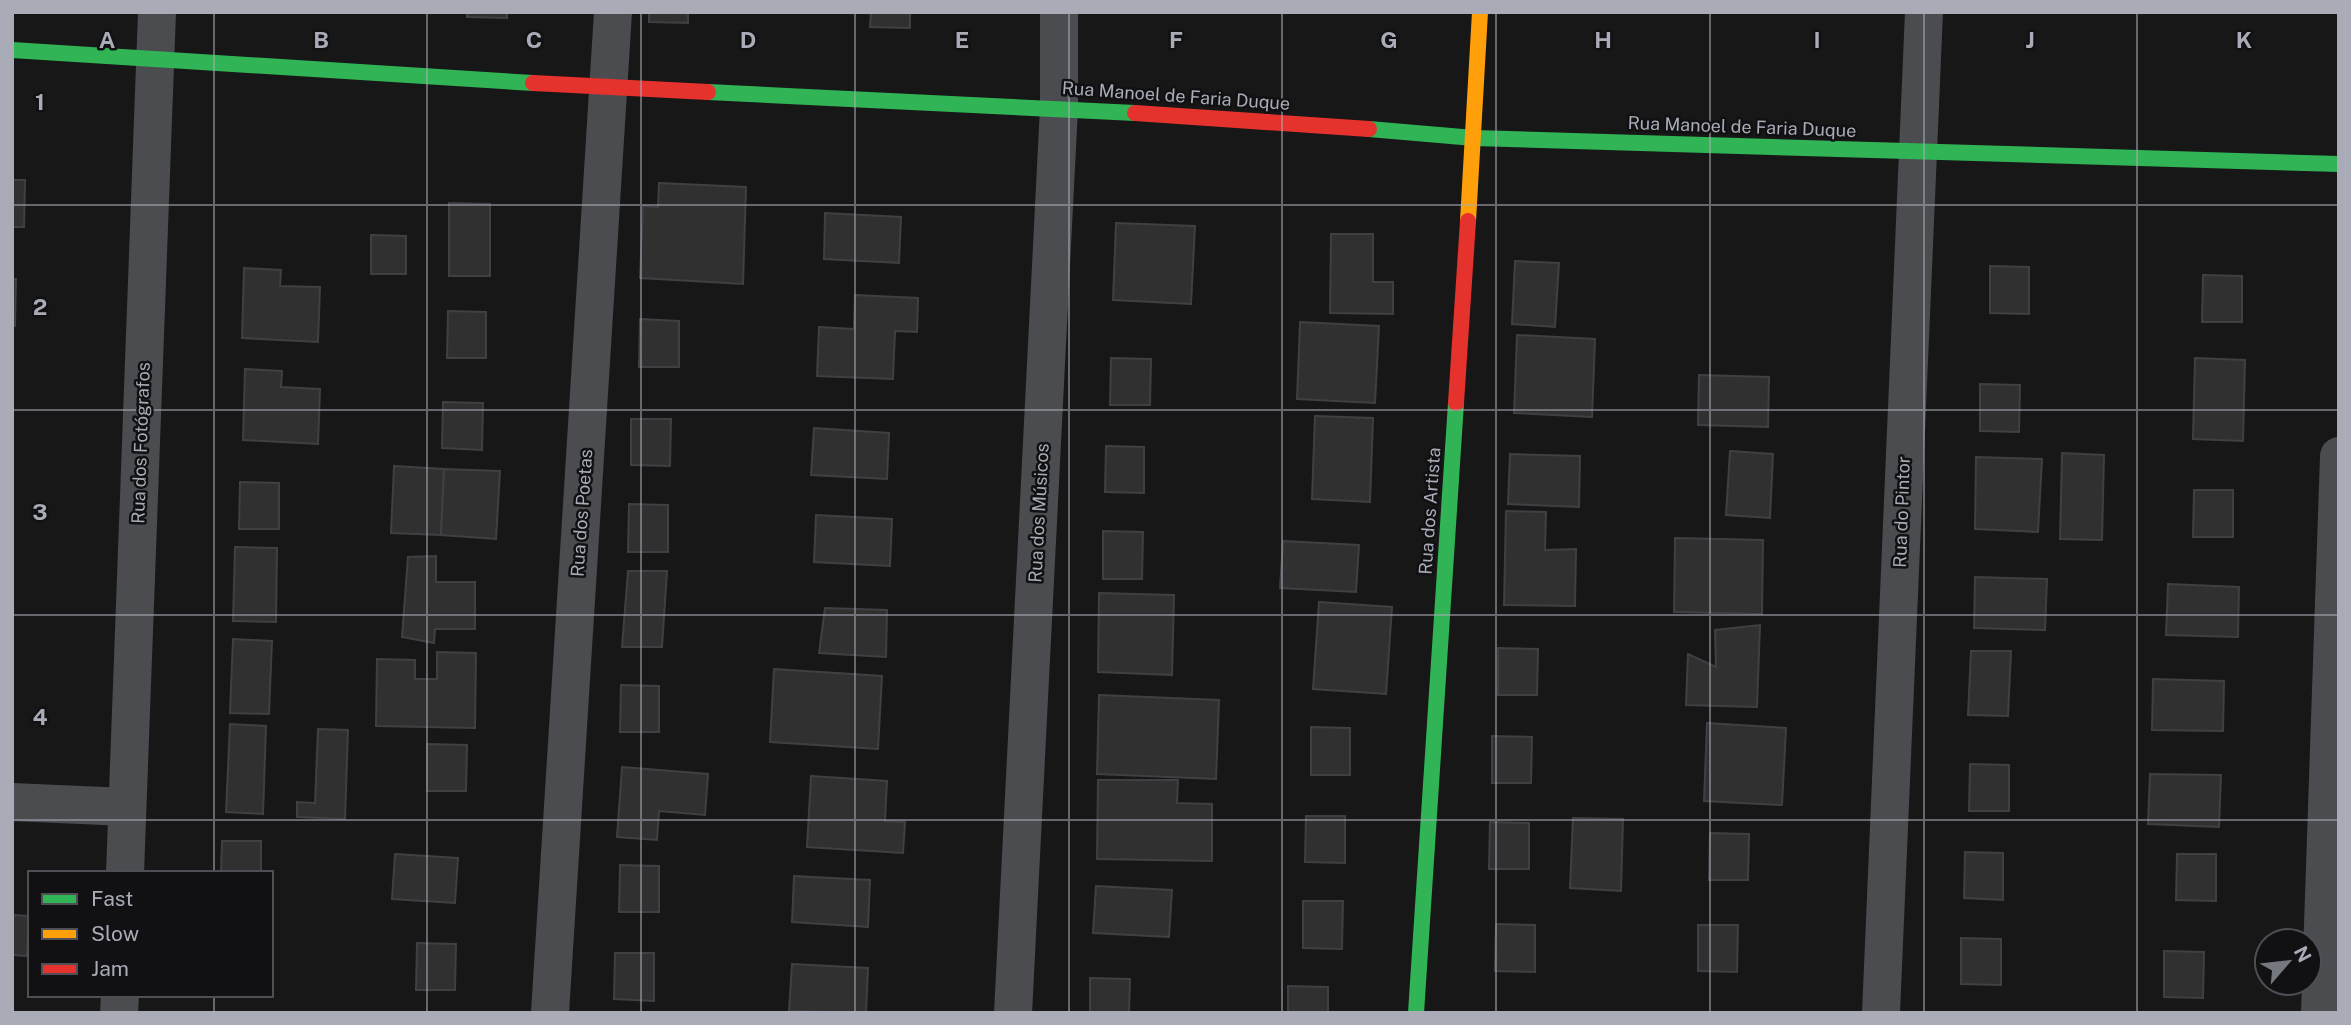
<svg xmlns="http://www.w3.org/2000/svg" width="2351" height="1025" font-family="'Public Sans',sans-serif">
  <style>
    .building { fill: #303031; stroke: #3f4043; stroke-width: 2 }
    .lines { fill: none; stroke-linecap: round; stroke-linejoin: round }
    .street { stroke: #4b4c50; stroke-width: 38 }
    .fast { stroke: #30b455; stroke-width: 16 }
    .slow { stroke: #ff9f0a; stroke-width: 16 }
    .jam { stroke: #e5322d; stroke-width: 16 }
    .grid { fill: none; stroke: #a9acb7; stroke-width: 2; stroke-opacity: 0.55 }
    .labels { text-anchor: middle; stroke-width: 5; stroke-linejoin: round; paint-order: stroke }
    .street-label { font-size: 18px; fill: #a9acb7; stroke: #111113 }
    .grid-label { font-size: 23px; text-anchor: middle; font-weight: bold; fill: #a9acb7; stroke: #111113; stroke-width: 5; stroke-linejoin: round; paint-order: stroke }
  </style>
  <rect width="100%" height="100%" fill="#171717"/>
  <g class="building">
    <path d="M467 12H507V18L467 17Z"/>
    <path d="M649 12H688V23L649 22Z"/>
    <path d="M871 12H910V28L870 27Z"/>
    <path d="M12 180H25L24 227H12Z"/>
    <path d="M659 183 746 187 743 284 640 278 643 206 658 207Z"/>
    <path d="M449 203 490 204V276H449Z"/>
    <path d="M825 213 901 217 899 263 824 259Z"/>
    <path d="M1116 223 1195 226 1191 304 1113 300Z"/>
    <path d="M1331 234H1373V282H1393V314L1330 313Z"/>
    <path d="M371 235 406 236V274H371Z"/>
    <path d="M1515 261 1559 263 1555 327 1512 324Z"/>
    <path d="M1990 266 2029 267V314L1990 313Z"/>
    <path d="M244 268 281 270 280 286 320 287 318 342 242 338Z"/>
    <path d="M2203 275 2242 276V322H2202Z"/>
    <path d="M12 279H16L15 326H12Z"/>
    <path d="M855 295 918 298 917 332 895 331 893 379 817 376 819 327 854 329Z"/>
    <path d="M448 311 486 312V358H447Z"/>
    <path d="M640 319 679 321V367H639Z"/>
    <path d="M1300 322 1379 326 1375 403 1297 399Z"/>
    <path d="M1517 335 1595 339 1592 417 1514 413Z"/>
    <path d="M1111 358 1151 359 1150 405H1110Z"/>
    <path d="M2195 358 2245 360 2243 441 2193 439Z"/>
    <path d="M245 369 282 371 281 387 320 389 318 444 243 440Z"/>
    <path d="M1699 375 1769 377 1768 427 1698 425Z"/>
    <path d="M1980 384 2020 385 2019 432 1980 431Z"/>
    <path d="M443 402 483 403 482 450 442 448Z"/>
    <path d="M1315 416 1373 418 1370 502 1312 499Z"/>
    <path d="M631 419H671L670 466 631 465Z"/>
    <path d="M814 428 889 433 887 479 811 475Z"/>
    <path d="M1106 446 1144 447V493L1105 492Z"/>
    <path d="M1730 451 1773 454 1770 518 1726 515Z"/>
    <path d="M2062 453 2104 455 2102 540 2060 539Z"/>
    <path d="M1510 454 1580 456 1579 507 1508 504Z"/>
    <path d="M1976 457 2042 459 2038 532 1975 529Z"/>
    <path d="M394 466 444 469 441 535 391 533Z"/>
    <path d="M444 469 500 471 496 539 441 535Z"/>
    <path d="M240 482 279 483V529H239Z"/>
    <path d="M2194 490H2233V537H2193Z"/>
    <path d="M629 504 668 505V552H628Z"/>
    <path d="M1506 511 1546 512 1545 550 1576 549 1575 606 1504 605Z"/>
    <path d="M816 515 892 519 890 566 814 562Z"/>
    <path d="M1103 531 1143 532 1142 579H1103Z"/>
    <path d="M1675 538 1763 540 1762 614 1674 612Z"/>
    <path d="M1283 541 1359 545 1356 592 1280 588Z"/>
    <path d="M235 547 277 548 276 622 233 621Z"/>
    <path d="M436 556V582H475V629H435L434 643 402 637 408 557Z"/>
    <path d="M628 571H667L662 647H622Z"/>
    <path d="M1975 577 2047 579 2045 630 1974 628Z"/>
    <path d="M2168 584 2239 587 2238 637 2166 635Z"/>
    <path d="M1099 593 1174 595 1172 675 1098 672Z"/>
    <path d="M1319 602 1392 607 1386 694 1313 689Z"/>
    <path d="M825 608 887 610 886 657 819 653Z"/>
    <path d="M1760 625 1757 707 1686 705 1688 654 1716 667 1715 630Z"/>
    <path d="M233 639 272 641 269 714 230 713Z"/>
    <path d="M1498 648 1538 649 1537 695H1498Z"/>
    <path d="M1971 651H2011L2008 716 1968 715Z"/>
    <path d="M437 652 476 653 475 728 376 726 377 659 415 660V679H437Z"/>
    <path d="M774 669 882 676 878 749 770 742Z"/>
    <path d="M2153 679 2224 681 2223 731 2152 730Z"/>
    <path d="M621 685 659 686V732H620Z"/>
    <path d="M1099 695 1219 700 1216 779 1097 774Z"/>
    <path d="M1707 723 1786 728 1782 805 1704 801Z"/>
    <path d="M230 724 266 726 263 814 226 812Z"/>
    <path d="M1311 727 1350 728V775H1311Z"/>
    <path d="M318 729 348 730 345 819 297 817V802L315 803Z"/>
    <path d="M1492 736 1532 737 1531 783H1492Z"/>
    <path d="M427 744 467 745 466 791H427Z"/>
    <path d="M1970 764 2009 765V811H1969Z"/>
    <path d="M622 767 708 774 705 815 659 811 657 840 617 837Z"/>
    <path d="M2150 774 2221 775 2219 827 2148 824Z"/>
    <path d="M811 776 887 781 885 821 905 822 903 853 807 847Z"/>
    <path d="M1098 780H1178L1177 803 1212 804V861L1097 859Z"/>
    <path d="M1306 816H1345V863L1305 862Z"/>
    <path d="M1573 818 1623 819 1621 891 1570 888Z"/>
    <path d="M1490 822 1529 823V869H1489Z"/>
    <path d="M1710 833 1749 834 1748 880H1709Z"/>
    <path d="M222 841H261V873H221Z"/>
    <path d="M1965 852 2003 853V900L1964 898Z"/>
    <path d="M395 854 458 858 455 903 392 899Z"/>
    <path d="M2177 854H2216V901L2176 900Z"/>
    <path d="M620 865 659 866V912H619Z"/>
    <path d="M794 876 870 880 868 927 792 922Z"/>
    <path d="M1096 886 1172 890 1169 937 1093 933Z"/>
    <path d="M1303 901H1343L1342 949 1303 948Z"/>
    <path d="M12 915 29 916 27 956 12 955Z"/>
    <path d="M1496 924 1535 925V972L1495 971Z"/>
    <path d="M1698 925H1738L1737 972 1698 971Z"/>
    <path d="M1961 938 2001 939V985L1961 984Z"/>
    <path d="M417 943 456 944 455 990H416Z"/>
    <path d="M2164 951 2204 952 2203 998 2164 997Z"/>
    <path d="M615 953H654V1001L614 999Z"/>
    <path d="M792 964 868 968 866 1013 789 1011Z"/>
    <path d="M1090 978 1130 979 1129 1013H1090Z"/>
    <path d="M1288 986 1328 987V1013H1288Z"/>
  </g>
  <g class="lines">
    <g class="street">
      <path d="M12 802 127 807"/>
      <path d="M125 873 157 12"/>
      <path d="M119 1013 120 995"/>
      <path d="M550 1013 613 12"/>
      <path d="M1013 1013 1059 108V12"/>
      <path d="M1881 1013 1924 12"/>
      <path d="M2320 1013 2339 456"/>
    </g>
    <g class="fast">
      <path d="M12 50 533 83"/>
      <path d="M708 92 1135 113"/>
      <path d="M1369 129 1474 138 2339 164"/>
      <path d="M1416 1013 1456 403"/>
    </g>
    <path class="slow" d="M1468 221 1480 12"/>
    <g class="jam">
      <path d="M533 83 708 92"/>
      <path d="M1135 113 1369 129"/>
      <path d="M1456 403 1468 221"/>
    </g>
  </g>
  <path class="grid" d="M214 12V873M427 12V1013M641 12V1013M855 12V1013M1069 12V1013M1282 12V1013M1496 12V1013M1710 12V1013M1924 12V1013M2137 12V1013M12 205H2339M12 410H2339M12 615H2339M12 820H2339M214 995V1013"/>
  <g class="labels">
    <g class="street-label">
      <text transform="translate(1176 96) rotate(4)" y="6">Rua Manoel de Faria Duque</text>
      <text transform="translate(1742 127) rotate(2)" y="6">Rua Manoel de Faria Duque</text>
      <text transform="translate(141 443) rotate(-88)" y="6">Rua dos Fotógrafos</text>
      <text transform="translate(1430 511) rotate(-86)" y="6">Rua dos Artista</text>
      <text transform="translate(1902 512) rotate(-88)" y="6">Rua do Pintor</text>
      <text transform="translate(582 513) rotate(-86)" y="6">Rua dos Poetas</text>
      <text transform="translate(1039 513) rotate(-87)" y="6">Rua dos Músicos</text>
    </g>
  </g>
  <g class="grid-label">
    <text x="107" y="48">A</text>
    <text x="321" y="48">B</text>
    <text x="534" y="48">C</text>
    <text x="748" y="48">D</text>
    <text x="962" y="48">E</text>
    <text x="1176" y="48">F</text>
    <text x="1389" y="48">G</text>
    <text x="1603" y="48">H</text>
    <text x="1817" y="48">I</text>
    <text x="2030" y="48">J</text>
    <text x="2244" y="48">K</text>
    <text x="40" y="110">1</text>
    <text x="40" y="315">2</text>
    <text x="40" y="520">3</text>
    <text x="40" y="725">4</text>
  </g>
  <rect width="2351" height="1025" fill="none" stroke="#a9acb7" stroke-width="28"/>
  <rect x="28" y="871" width="245" height="126" fill="#111113" stroke="#4e4f55" stroke-width="2"/>
  <rect x="42" y="894" width="35" height="10" fill="#30b455" stroke="#4e4f55" stroke-width="2"/>
  <text x="91" y="906" font-size="21" fill="#a9acb7">Fast</text>
  <rect x="42" y="929" width="35" height="10" fill="#ff9f0a" stroke="#4e4f55" stroke-width="2"/>
  <text x="91" y="941" font-size="21" fill="#a9acb7">Slow</text>
  <rect x="42" y="964" width="35" height="10" fill="#e5322d" stroke="#4e4f55" stroke-width="2"/>
  <text x="91" y="976" font-size="21" fill="#a9acb7">Jam</text>
  <g transform="translate(2288 962) rotate(62)"><circle r="33" fill="#111113" stroke="#4e4f55" stroke-width="2"/>
  <path d="M0-5L12 26L0 18L-12 26Z" fill="#76787f"/>
  <text y="-10" font-size="19" font-weight="bold" text-anchor="middle" fill="#a9acb7">N</text>
  </g>
</svg>
